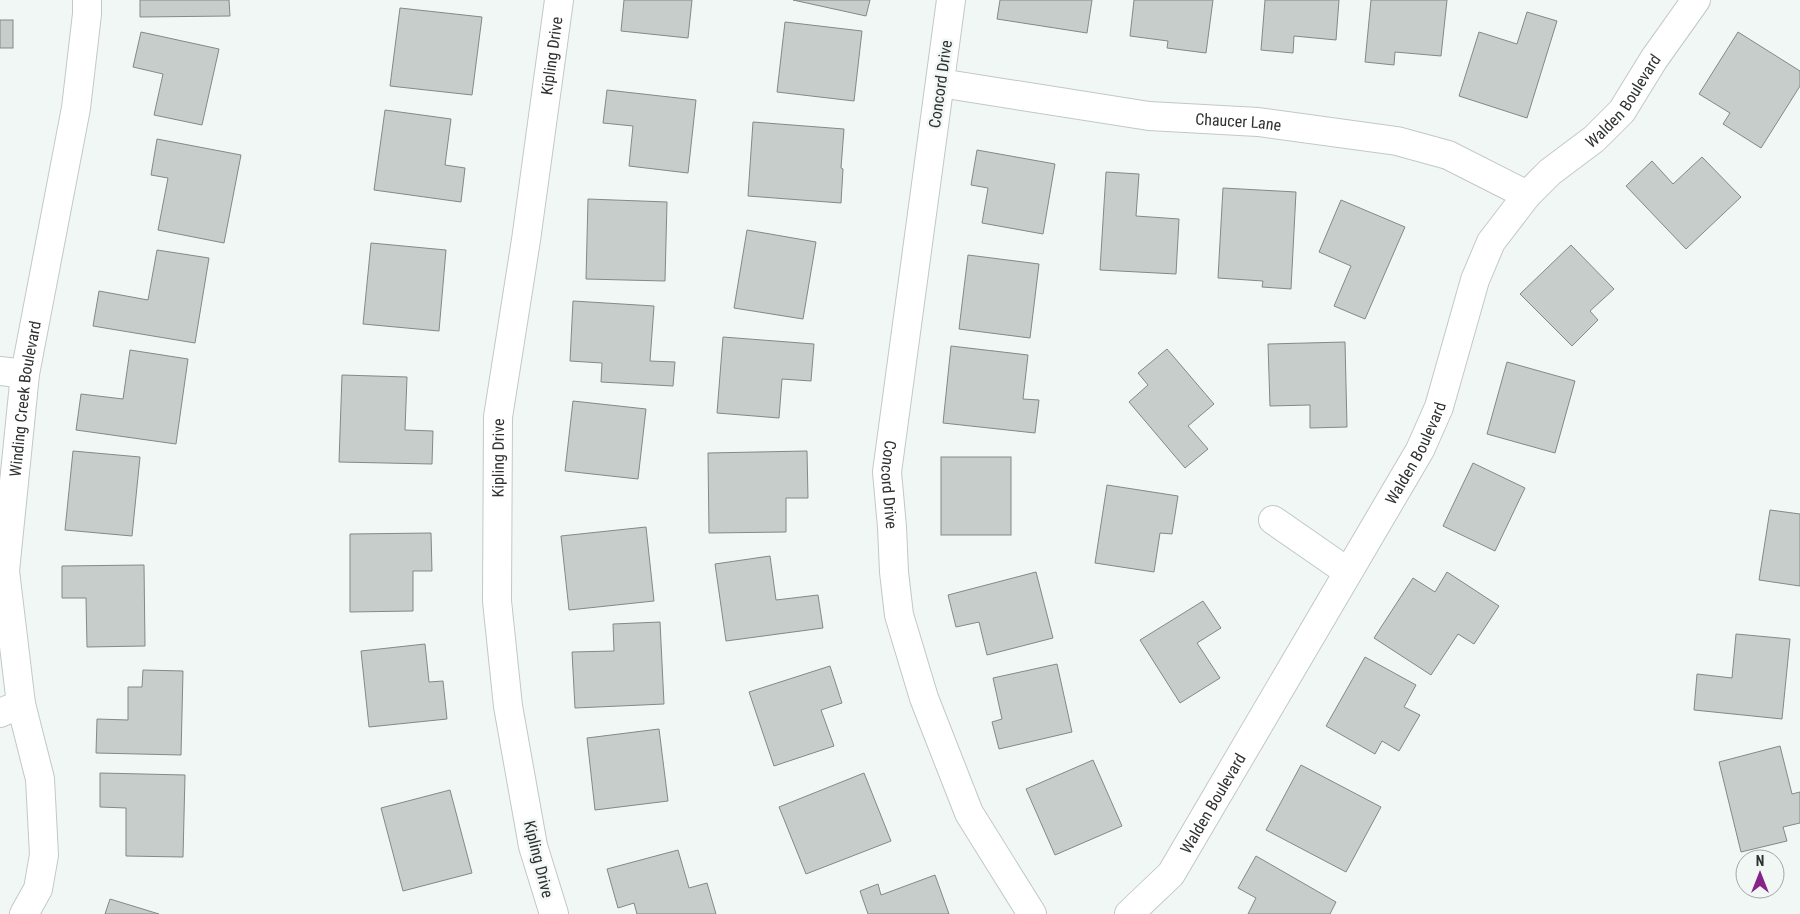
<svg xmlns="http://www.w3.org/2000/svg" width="1800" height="914" font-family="'Roboto Condensed',sans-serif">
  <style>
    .building { fill: #c6cdcb; stroke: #828987 }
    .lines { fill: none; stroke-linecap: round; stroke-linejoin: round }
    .minor-casing { stroke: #c2c8c7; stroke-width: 30 }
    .minor { stroke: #fff; stroke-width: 28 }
    .labels { text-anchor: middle; stroke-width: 5; stroke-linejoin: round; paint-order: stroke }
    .street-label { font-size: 16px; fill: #2f3131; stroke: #f0f7f5 }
  </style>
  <rect width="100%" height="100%" fill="#f0f7f5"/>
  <g class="building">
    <path d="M140 0H229L230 16 140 17Z"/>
    <path d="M624 0H692L688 38 621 31Z"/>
    <path d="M793 0H870L866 16Z"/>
    <path d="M1000 0H1092L1087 33 997 19Z"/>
    <path d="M1134 0H1213L1206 53 1167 48 1168 41 1130 36Z"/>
    <path d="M1265 0H1339L1336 40 1294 36 1293 53 1261 50Z"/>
    <path d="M1371 0H1447L1441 56 1395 52 1394 65 1365 62Z"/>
    <path d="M400 8 482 17 472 95 390 86Z"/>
    <path d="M1527 12 1557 21 1527 118 1459 96 1479 32 1517 44Z"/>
    <rect x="0" y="20" width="13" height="28"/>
    <path d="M785 22 862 31 854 101 777 92Z"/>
    <path d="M141 32 219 49 202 125 154 115 163 74 133 67Z"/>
    <path d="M1738 32 1800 71V86L1761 148 1723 124 1730 113 1699 94Z"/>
    <path d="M607 90 696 100 688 173 629 166 633 126 603 123Z"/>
    <path d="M385 110 451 119 445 165 465 168 461 202 374 190Z"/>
    <path d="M753 122 844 129 841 168 843 169 841 203 748 196Z"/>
    <path d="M157 139 241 155 224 243 158 230 168 178 151 175Z"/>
    <path d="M977 150 1055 164 1043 234 982 223 988 188 971 185Z"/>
    <path d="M1702 157 1741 197 1686 249 1626 186 1652 161 1673 184Z"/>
    <path d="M1106 172 1139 174 1136 216 1179 219 1176 274 1100 270Z"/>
    <path d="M1223 188 1296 192 1291 289 1262 287 1263 281 1218 278Z"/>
    <path d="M588 199 667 202 665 281 586 279Z"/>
    <path d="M1341 200 1405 227 1365 319 1334 306 1351 266 1319 252Z"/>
    <path d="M747 230 816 242 803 319 734 308Z"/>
    <path d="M371 243 446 250 439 331 363 324Z"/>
    <path d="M1571 245 1614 289 1590 311 1598 320 1572 346 1520 294Z"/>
    <path d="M157 250 209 258 195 343 93 326 99 291 148 300Z"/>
    <path d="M968 255 1039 264 1030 338 959 329Z"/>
    <path d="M573 301 654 306 650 361 675 362 673 386 601 382 602 363 570 361Z"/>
    <path d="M723 337 814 344 811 381 782 379 779 418 717 413Z"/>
    <path d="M1345 342 1347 427 1310 428V405L1270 406 1268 344Z"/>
    <path d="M951 346 1028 355 1023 399 1039 400 1035 433 943 423Z"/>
    <path d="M1167 349 1214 404 1188 426 1208 449 1185 468 1129 402 1148 385 1138 373Z"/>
    <path d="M130 350 188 359 176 444 76 430 81 394 123 399Z"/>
    <path d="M1507 362 1575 381 1555 453 1487 434Z"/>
    <path d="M342 375 407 377 405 430 433 431 432 464 339 462Z"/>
    <path d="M573 401 646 409 638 479 565 471Z"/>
    <path d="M73 451 140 457 132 536 65 530Z"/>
    <path d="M807 451 808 498H786V532L709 533 708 453Z"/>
    <rect x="941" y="457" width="70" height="78"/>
    <path d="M1473 463 1525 488 1495 551 1443 526Z"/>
    <path d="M1107 485 1178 496 1172 534 1160 533 1154 572 1095 563Z"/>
    <path d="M1770 510 1800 514V586L1759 580Z"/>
    <path d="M646 527 654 601 569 610 561 536Z"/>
    <path d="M431 533 432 571H413V611L350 612V534Z"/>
    <path d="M770 556 776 600 818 595 823 628 726 641 715 564Z"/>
    <path d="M144 565 145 646 87 647 86 598H62V566Z"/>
    <path d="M1036 572 1053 638 987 655 979 622 956 627 948 595Z"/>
    <path d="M1447 572 1499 606 1474 644 1458 634 1431 675 1374 638 1413 578 1435 592Z"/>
    <path d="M1203 601 1221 628 1197 643 1220 678 1180 703 1140 640Z"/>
    <path d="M660 622 664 704 575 708 572 652 614 651 613 624Z"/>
    <path d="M1736 634 1790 639 1782 719 1694 710 1697 674 1732 678Z"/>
    <path d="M425 644 429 682 443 681 447 719 369 727 361 651Z"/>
    <path d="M1365 657 1416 685 1404 707 1420 715 1399 751 1382 741 1375 754 1326 726Z"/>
    <path d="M1057 664 1072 732 999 749 992 722 1002 719 993 678Z"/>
    <path d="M830 666 842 703 821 710 834 746 774 766 749 692Z"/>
    <path d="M143 670 183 671 181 755 96 753 97 719 128 720V687H142Z"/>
    <path d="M659 729 668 801 595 810 587 738Z"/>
    <path d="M1780 746 1792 794 1800 792V823L1783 827 1787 841 1741 852 1719 762Z"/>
    <path d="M1093 760 1122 826 1055 855 1026 789Z"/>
    <path d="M1301 765 1381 807 1346 872 1266 830Z"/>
    <path d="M100 773 185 775 183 857 126 856V808L100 807Z"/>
    <path d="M864 773 891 841 806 874 779 807Z"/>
    <path d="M450 790 472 873 403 891 381 808Z"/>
    <path d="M678 850 689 888 707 883 716 914H637L634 903 618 908 607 869Z"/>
    <path d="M1256 856 1336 902 1330 914H1248L1256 898 1238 888Z"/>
    <path d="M935 875 949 914H868L860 891 878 884 881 895Z"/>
    <path d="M110 899 159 914H105Z"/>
  </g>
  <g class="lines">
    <defs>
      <g id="minor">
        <path id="s1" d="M951 0 887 472 892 527 894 572 899 615 924 698 969 813 1032 914"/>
        <path id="s2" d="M940 83 1149 116 1258 122 1397 141 1448 155 1527 195"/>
        <path d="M0 371 25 374"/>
        <path d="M1273 520 1348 572"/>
        <path d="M0 713 21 704"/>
        <path id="s3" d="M24 914 38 889 44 855 40 779 21 704 5 571 25 374 76 108 87 14V0"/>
        <path id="s4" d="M554 914 533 846 508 706 497 601 498 417 526 240 559 0"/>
        <path id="s5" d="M1129 914 1171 874 1420 450 1439 407 1475 280 1491 242 1527 195 1550 172 1594 139 1622 111 1654 59 1696 0"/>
      </g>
    </defs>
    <use href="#minor" class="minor-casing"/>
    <use href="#minor" class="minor"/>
  </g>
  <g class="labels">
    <g class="street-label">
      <text dy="6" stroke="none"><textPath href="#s4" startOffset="868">Kipling Drive</textPath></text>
      <text transform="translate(940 84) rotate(-82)" y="6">Concord Drive</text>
      <text dy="6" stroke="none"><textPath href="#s5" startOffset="965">Walden Boulevard</textPath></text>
      <text dy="6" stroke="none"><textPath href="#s2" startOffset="301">Chaucer Lane</textPath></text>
      <text dy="6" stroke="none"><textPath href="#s3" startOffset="524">Winding Creek Boulevard</textPath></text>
      <text dy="6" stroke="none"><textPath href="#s5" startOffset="545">Walden Boulevard</textPath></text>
      <text dy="6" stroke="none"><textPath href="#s4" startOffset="462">Kipling Drive</textPath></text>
      <text dy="6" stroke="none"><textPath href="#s1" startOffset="489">Concord Drive</textPath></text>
      <text dy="6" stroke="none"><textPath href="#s5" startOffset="140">Walden Boulevard</textPath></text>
      <text transform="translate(539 859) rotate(76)" y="6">Kipling Drive</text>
    </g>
  </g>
  <g transform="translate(1760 874)"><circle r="24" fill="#f0f7f5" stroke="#a3a8a7"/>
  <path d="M0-4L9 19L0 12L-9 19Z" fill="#882188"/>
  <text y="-8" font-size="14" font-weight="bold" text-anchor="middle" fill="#2f3131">N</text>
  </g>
</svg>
